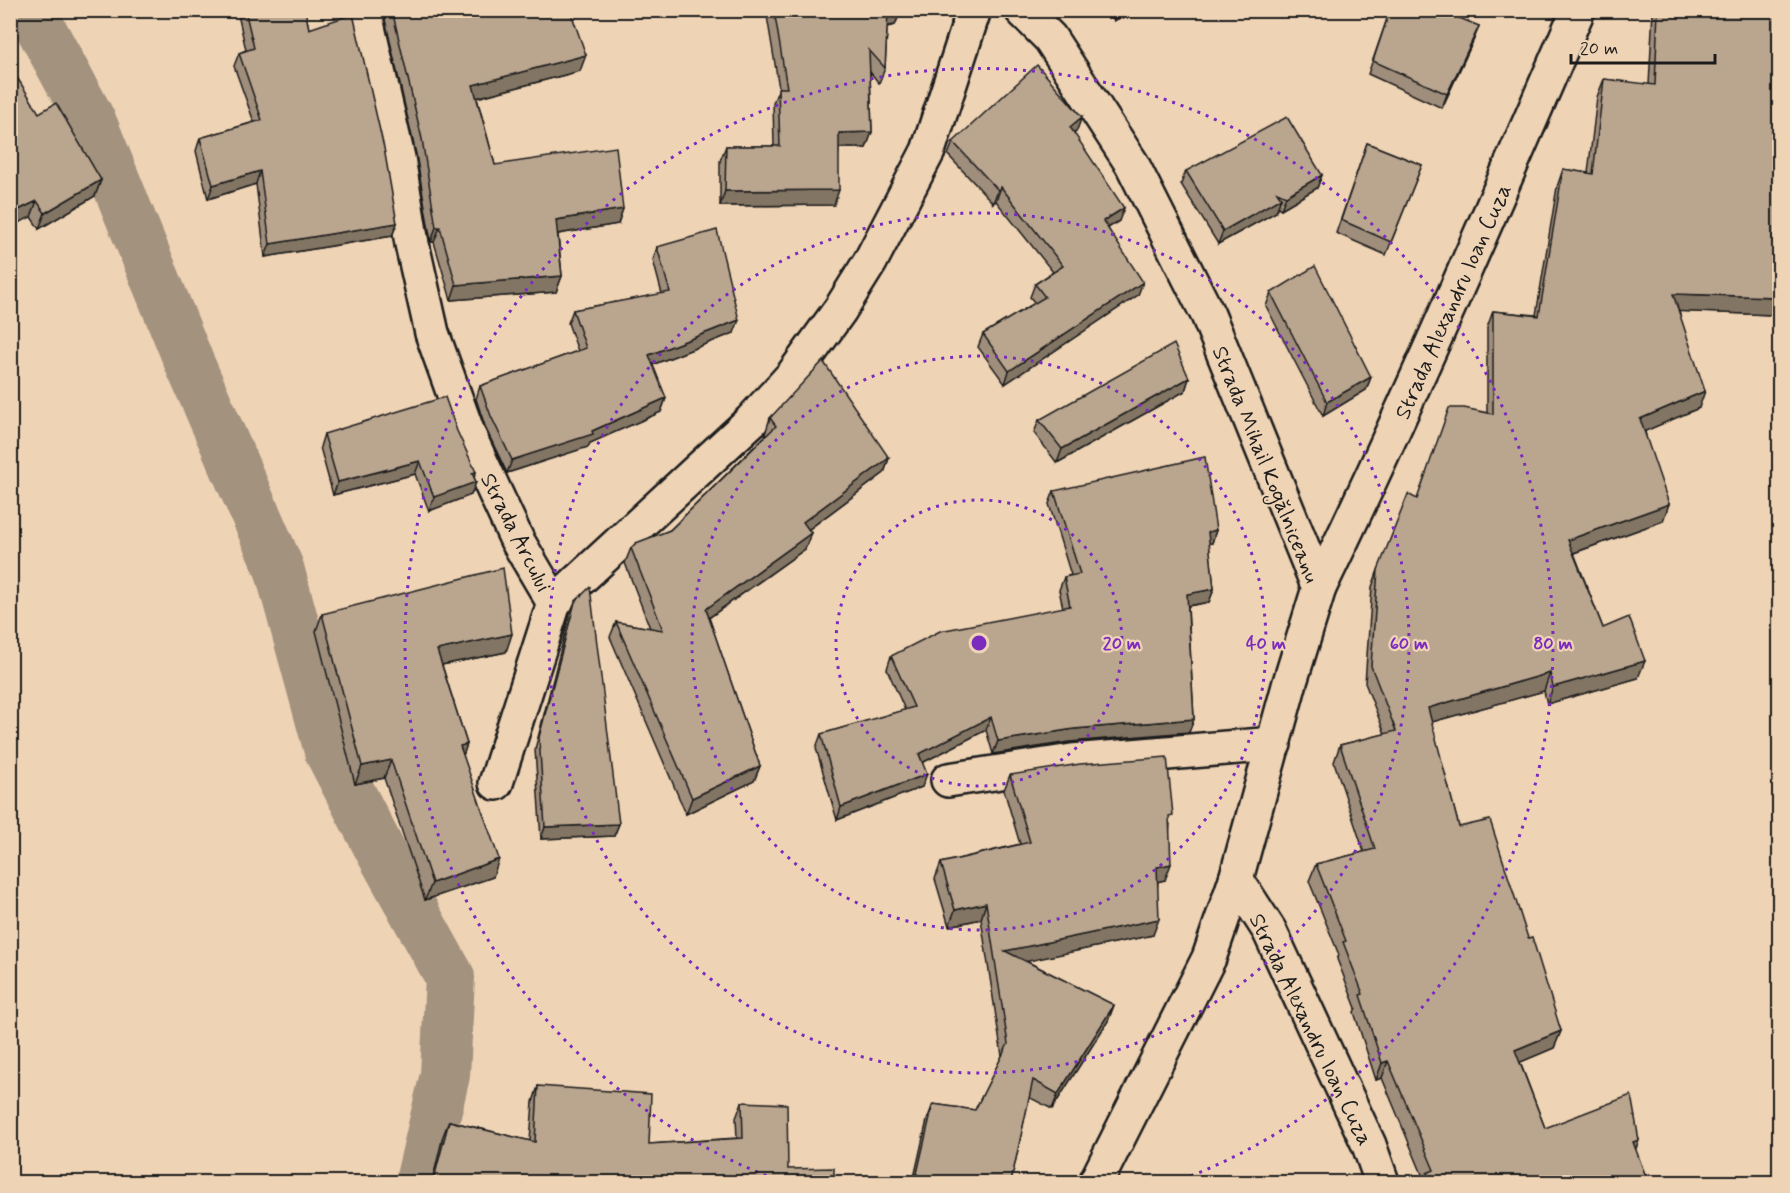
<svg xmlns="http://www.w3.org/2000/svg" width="1790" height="1193" font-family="Mynerve,sans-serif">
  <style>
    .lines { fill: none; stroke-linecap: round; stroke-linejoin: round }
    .canal { stroke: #a3927e; stroke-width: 50 }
    .street-casing { stroke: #1c1c1c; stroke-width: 38 }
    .street { stroke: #eed3b5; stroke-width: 33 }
    .wall { fill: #a08e7b; stroke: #1c1c1c; stroke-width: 1.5 }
    .shaded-wall { fill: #827464; stroke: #1c1c1c; stroke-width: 1.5 }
    .building { fill: #baa58f; stroke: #1c1c1c; stroke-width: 1.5 }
    .ring { fill: none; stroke: #7b2cbf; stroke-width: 3; stroke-dasharray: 3 6 }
    .labels { text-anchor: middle; stroke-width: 4.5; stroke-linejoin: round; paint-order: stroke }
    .street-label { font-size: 22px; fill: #1c1c1c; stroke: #eed3b5 }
    .centre { fill: #7b2cbf; stroke: #eed3b5; stroke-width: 3 }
    .ring-label { font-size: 18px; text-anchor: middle; font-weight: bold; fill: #7b2cbf; stroke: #eed3b5; stroke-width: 4.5; stroke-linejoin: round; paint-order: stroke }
  </style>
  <rect width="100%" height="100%" fill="#eed3b5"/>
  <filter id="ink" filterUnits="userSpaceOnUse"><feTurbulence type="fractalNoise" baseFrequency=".0167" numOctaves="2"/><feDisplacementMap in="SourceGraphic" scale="12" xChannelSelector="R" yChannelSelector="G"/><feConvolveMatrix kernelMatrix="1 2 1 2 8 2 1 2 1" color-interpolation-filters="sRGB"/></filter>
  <g filter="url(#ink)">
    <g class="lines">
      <path class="canal" d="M31 10 92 123 189 362 279 568 329 751 381 852 450 977 445 1075 420 1182"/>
      <defs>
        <g id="street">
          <path d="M364 10 398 158 412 244 432 333 469 436 517 540 554 603 751 421 793 375 840 310 870 262 928 151 974 10"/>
          <path d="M1022 10 1050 38 1132 164 1208 315 1319 588 1290 682 1236 879 1209 958 1096 1182"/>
          <path d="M1319 588C1411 398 1494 204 1578 10"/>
          <path d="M948 780 1072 761 1274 744"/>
          <path d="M496 783 554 603"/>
          <path d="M1236 879 1269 930 1369 1145 1382 1182"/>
        </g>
      </defs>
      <use href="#street" class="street-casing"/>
      <use href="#street" class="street"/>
    </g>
    <g class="wall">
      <path d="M237 10H305L309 29 397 223 392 236 265 257 256 184 208 199 196 151 200 138 254 122 234 66 239 53 246 50Z"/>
      <path d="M386 10H570L580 71 477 98 495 165 618 224 558 234 562 276 556 292 451 300 434 242H431L416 154 384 15Z"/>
      <path d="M766 10H901L895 25 887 27 885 68 879 83 870 72 872 132 866 148H839L834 205 720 206V161L726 146H774L773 103 779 88Z"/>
      <path d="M1109 10H1134L1114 21Z"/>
      <path d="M1358 10H1379L1377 17Z"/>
      <path d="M1390 10 1479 26 1474 39 1442 108 1368 74Z"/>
      <path d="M1653 10H1779L1773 315 1679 311 1699 408 1645 431 1663 521 1574 553 1603 628 1638 678 1547 704 1544 691 1431 722 1459 827 1528 938 1561 1031 1554 1048 1520 1062 1545 1128 1639 1140 1635 1150 1648 1182H1423L1424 1179 1382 1078 1376 1080 1354 1012 1356 1008 1337 959 1339 955 1309 881 1316 864 1364 852 1334 762 1340 745 1385 734 1365 683 1372 587 1378 570 1417 499 1487 413V328L1493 311 1536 315 1557 187 1563 169 1588 173 1597 97 1604 79 1649 85Z"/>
      <path d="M39 113 101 180 95 196 39 229 31 217Z"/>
      <path d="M1077 130 1074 133 1119 221 1108 228 1138 295 1005 384 978 347 983 334 1035 303 1030 297 1035 284 1053 272 996 201 993 203 948 155 953 142Z"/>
      <path d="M1367 143 1422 165 1386 255 1336 233Z"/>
      <path d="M1186 171 1322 175 1317 188 1281 209 1278 207 1276 212 1218 244 1181 184Z"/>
      <path d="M657 247 734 333 652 365 666 398 661 412 590 443 588 447 507 473 486 429 476 399 480 386 578 351 568 323 573 310 662 294 653 260Z"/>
      <path d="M1271 293 1371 377 1366 390 1323 416 1266 306Z"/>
      <path d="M1189 378 1185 391 1057 463 1034 433 1039 420Z"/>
      <path d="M770 418 889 458 884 473 808 530 805 549 709 618 760 766 754 781 686 814 610 637 616 622 650 628 625 563 631 548 670 530 766 435 765 434Z"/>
      <path d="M324 434 474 477 476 482 471 495 429 511 415 474 333 495 320 447Z"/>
      <path d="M1054 491 1216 530 1212 543 1209 544 1214 589 1209 602 1188 606 1194 719 1189 732 1069 742 993 754 986 730 922 763V787L837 820 816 748 821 734 905 710 887 669 891 656 1063 608 1059 590 1064 577 1071 575 1049 504Z"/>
      <path d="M575 602 619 824 614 836 541 839 535 749 570 613Z"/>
      <path d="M322 614 506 652 442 665 467 744 463 755 493 877 425 900 384 778 355 784 316 631Z"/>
      <path d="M1010 775 1170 824 1165 880 1158 881 1153 935 1026 961 1114 1005 1108 1021 1052 1109 1029 1097 1011 1182H913L927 1120 933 1104 975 1110 1002 1056 981 919 949 926 935 879 941 863 1020 844 1004 790Z"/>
      <path d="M538 1086 649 1144 737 1138 736 1118 742 1102 788 1169 834 1182H432L443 1136 449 1121 530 1141 533 1102Z"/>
    </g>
    <g class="shaded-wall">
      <path d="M901 10 895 25 883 27 888 12Z"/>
      <path d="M1117 10H1134L1114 21Z"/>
      <path d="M1479 26 1474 39 1442 108 1447 94Z"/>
      <path d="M586 55 580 71 468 100 473 85Z"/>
      <path d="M1082 117 1077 130 1065 140 1070 127Z"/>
      <path d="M872 132 866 148H833L839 133Z"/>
      <path d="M260 171 256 184 208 199 213 185Z"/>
      <path d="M1322 175 1317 188 1281 209 1286 196Z"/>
      <path d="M101 180 95 196 39 229 45 213Z"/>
      <path d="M1001 187 996 201 993 203 998 190Z"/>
      <path d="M839 190 834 205 720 206 725 191Z"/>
      <path d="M1281 198 1276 212 1218 244 1223 231Z"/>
      <path d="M37 201 31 217 10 227V214Z"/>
      <path d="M1124 208 1119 221 1098 234 1103 221Z"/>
      <path d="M623 209 618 224 551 235 556 220Z"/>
      <path d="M397 223 392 236 265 257 270 244Z"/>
      <path d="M436 227H440L434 242H431Z"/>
      <path d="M562 276 556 292 451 300 456 285Z"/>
      <path d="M1143 282 1138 295 1005 384 1009 371Z"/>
      <path d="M1673 294 1779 297 1773 315 1667 311Z"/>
      <path d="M739 320 734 333 644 368 649 355Z"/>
      <path d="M1371 377 1366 390 1323 416 1327 402Z"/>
      <path d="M1189 378 1185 391 1057 463 1062 449Z"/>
      <path d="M1705 391 1699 408 1634 436 1640 419Z"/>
      <path d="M666 398 661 412 590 443 588 447 507 473 512 460 592 431Z"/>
      <path d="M889 458 884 473 797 538 803 522Z"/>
      <path d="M420 461 415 474 333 495 338 482Z"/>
      <path d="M476 472 472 483 476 482 471 495 429 511 434 497 472 473Z"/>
      <path d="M1669 504 1663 521 1562 557 1568 540Z"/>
      <path d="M1216 530 1212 543 1203 545 1208 532Z"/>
      <path d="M811 533 805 549 700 624 706 609Z"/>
      <path d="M1214 589 1209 602 1182 607 1187 594Z"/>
      <path d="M512 634 506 652 431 667 437 650Z"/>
      <path d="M1645 661 1638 678 1547 704 1553 687Z"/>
      <path d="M1550 673 1544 691 1421 725 1428 708Z"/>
      <path d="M991 717 986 730 914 767 919 754Z"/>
      <path d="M1194 719 1189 732 1069 742 993 754 998 741 1074 729Z"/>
      <path d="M467 744 461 762 460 746Z"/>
      <path d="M391 760 384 778 355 784 362 766Z"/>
      <path d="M760 766 754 781 686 814 692 798Z"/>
      <path d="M927 774 922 787 837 820 841 807Z"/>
      <path d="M619 824 614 836 541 839 545 827Z"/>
      <path d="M499 859 493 877 425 900 432 883Z"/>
      <path d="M1171 864 1165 880 1152 883 1157 867Z"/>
      <path d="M986 903 981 919 949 926 955 910Z"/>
      <path d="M1159 919 1153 935 999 967 1005 951Z"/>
      <path d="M1114 1005 1108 1021 1052 1109 1058 1094Z"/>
      <path d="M1561 1031 1554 1048 1509 1067 1515 1050Z"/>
      <path d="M1388 1061 1382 1078 1376 1080 1382 1063Z"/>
      <path d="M1639 1140 1633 1157V1142Z"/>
    </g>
    <g class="building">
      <path d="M245 10H305L309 29 353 14 384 148 397 223 270 244 260 171 213 185 200 138 262 120 239 53 254 48Z"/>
      <path d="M392 10H570L586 55 473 85 495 165 616 147 623 209 556 220 562 276 456 285 440 227H436L422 139Z"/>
      <path d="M774 10H899L888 12 885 68 869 50 872 132 839 133V190L725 191 726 146H780L778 88H787Z"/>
      <path d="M1390 10H1440L1479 26 1447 94 1373 61Z"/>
      <path d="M1658 10H1779V297L1673 294 1705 391 1640 419 1669 504 1568 540 1603 628 1629 617 1645 661 1553 687 1550 673 1428 708 1459 827 1490 820 1528 938 1532 937 1561 1031 1515 1050 1545 1128 1631 1095 1639 1140 1633 1142 1648 1182H1430L1427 1173 1434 1170 1388 1061 1382 1063 1360 995 1363 994 1343 942 1346 941 1316 864 1375 849 1340 745 1396 731 1371 666 1378 570 1408 494 1417 499 1449 408H1464L1493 414V311L1539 316 1563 169 1593 174 1604 79 1655 85Z"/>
      <path d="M1037 65 1082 117 1070 127 1124 208 1103 221 1143 282 1009 371 983 334 1045 297 1035 284 1063 266 1001 187 998 190 953 142Z"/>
      <path d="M10 66 39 113 56 103 101 180 45 213 37 201 10 214Z"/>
      <path d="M1287 117 1322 175 1286 196 1277 192 1281 198 1223 231 1186 171Z"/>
      <path d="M1367 143 1422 165 1391 242 1341 220Z"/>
      <path d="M717 230 739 320 649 355 666 398 592 431 593 434 512 460 491 416 480 386 586 348 573 310 670 292 657 247Z"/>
      <path d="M1315 266 1371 377 1327 402 1271 293Z"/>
      <path d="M1174 344 1189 378 1062 449 1039 420Z"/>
      <path d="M823 361 889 458 803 522 811 533 706 609 760 766 692 798 616 622 663 630 631 548 636 543 670 530 776 426 770 418Z"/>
      <path d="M445 397 457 431 476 472 472 473 476 482 434 497 420 461 338 482 324 434Z"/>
      <path d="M1205 457 1216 530 1208 532 1214 589 1187 594 1194 719 1074 729 998 741 991 717 919 754 927 774 841 807 821 734 914 707 891 656 940 631 1070 606 1064 577 1080 574 1054 491Z"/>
      <path d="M503 568 512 634 437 650 467 744 460 746 499 859 432 883 391 760 362 766 322 614Z"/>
      <path d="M590 587 619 824 545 827 539 737 575 602Z"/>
      <path d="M1167 757 1173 815 1169 816 1171 864 1157 867 1159 919 1005 951 1114 1005 1058 1094 1033 1080 1011 1182H915L933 1104 975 1110 1008 1044 986 903 955 910 941 863 1030 842 1010 775 1080 764Z"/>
      <path d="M538 1086 651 1094 649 1144 743 1138 742 1102 787 1104 788 1169 834 1168V1182H433L449 1121 535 1142Z"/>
    </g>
  </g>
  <g class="ring">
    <circle cx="979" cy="643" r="143"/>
    <circle cx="979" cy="643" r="287"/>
    <circle cx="979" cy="643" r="430"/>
    <path d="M783 1182A574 574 0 1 1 1175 1182"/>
  </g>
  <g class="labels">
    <g class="street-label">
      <text transform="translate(1452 301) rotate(-66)" y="8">Strada Alexandru Ioan Cuza</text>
      <text transform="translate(1267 464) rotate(68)" y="8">Strada Mihail Kogălniceanu</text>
      <text transform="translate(517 532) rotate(63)" y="8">Strada Arcului</text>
      <text transform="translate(1312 1029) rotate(64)" y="8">Strada Alexandru Ioan Cuza</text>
    </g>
  </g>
  <circle cx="979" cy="643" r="9" class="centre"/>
  <g class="ring-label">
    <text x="1122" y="649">20 m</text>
    <text x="1266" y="649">40 m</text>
    <text x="1409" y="649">60 m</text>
    <text x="1553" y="649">80 m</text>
  </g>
  <rect width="1790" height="1193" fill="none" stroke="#eed3b5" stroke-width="36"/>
  <rect x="18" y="18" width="1754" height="1157" fill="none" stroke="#1c1c1c" stroke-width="2" filter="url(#ink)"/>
  <path d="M1571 54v9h144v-9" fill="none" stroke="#1c1c1c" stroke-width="3"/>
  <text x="1580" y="54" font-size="18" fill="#1c1c1c" stroke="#eed3b5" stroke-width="4.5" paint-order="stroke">20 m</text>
</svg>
